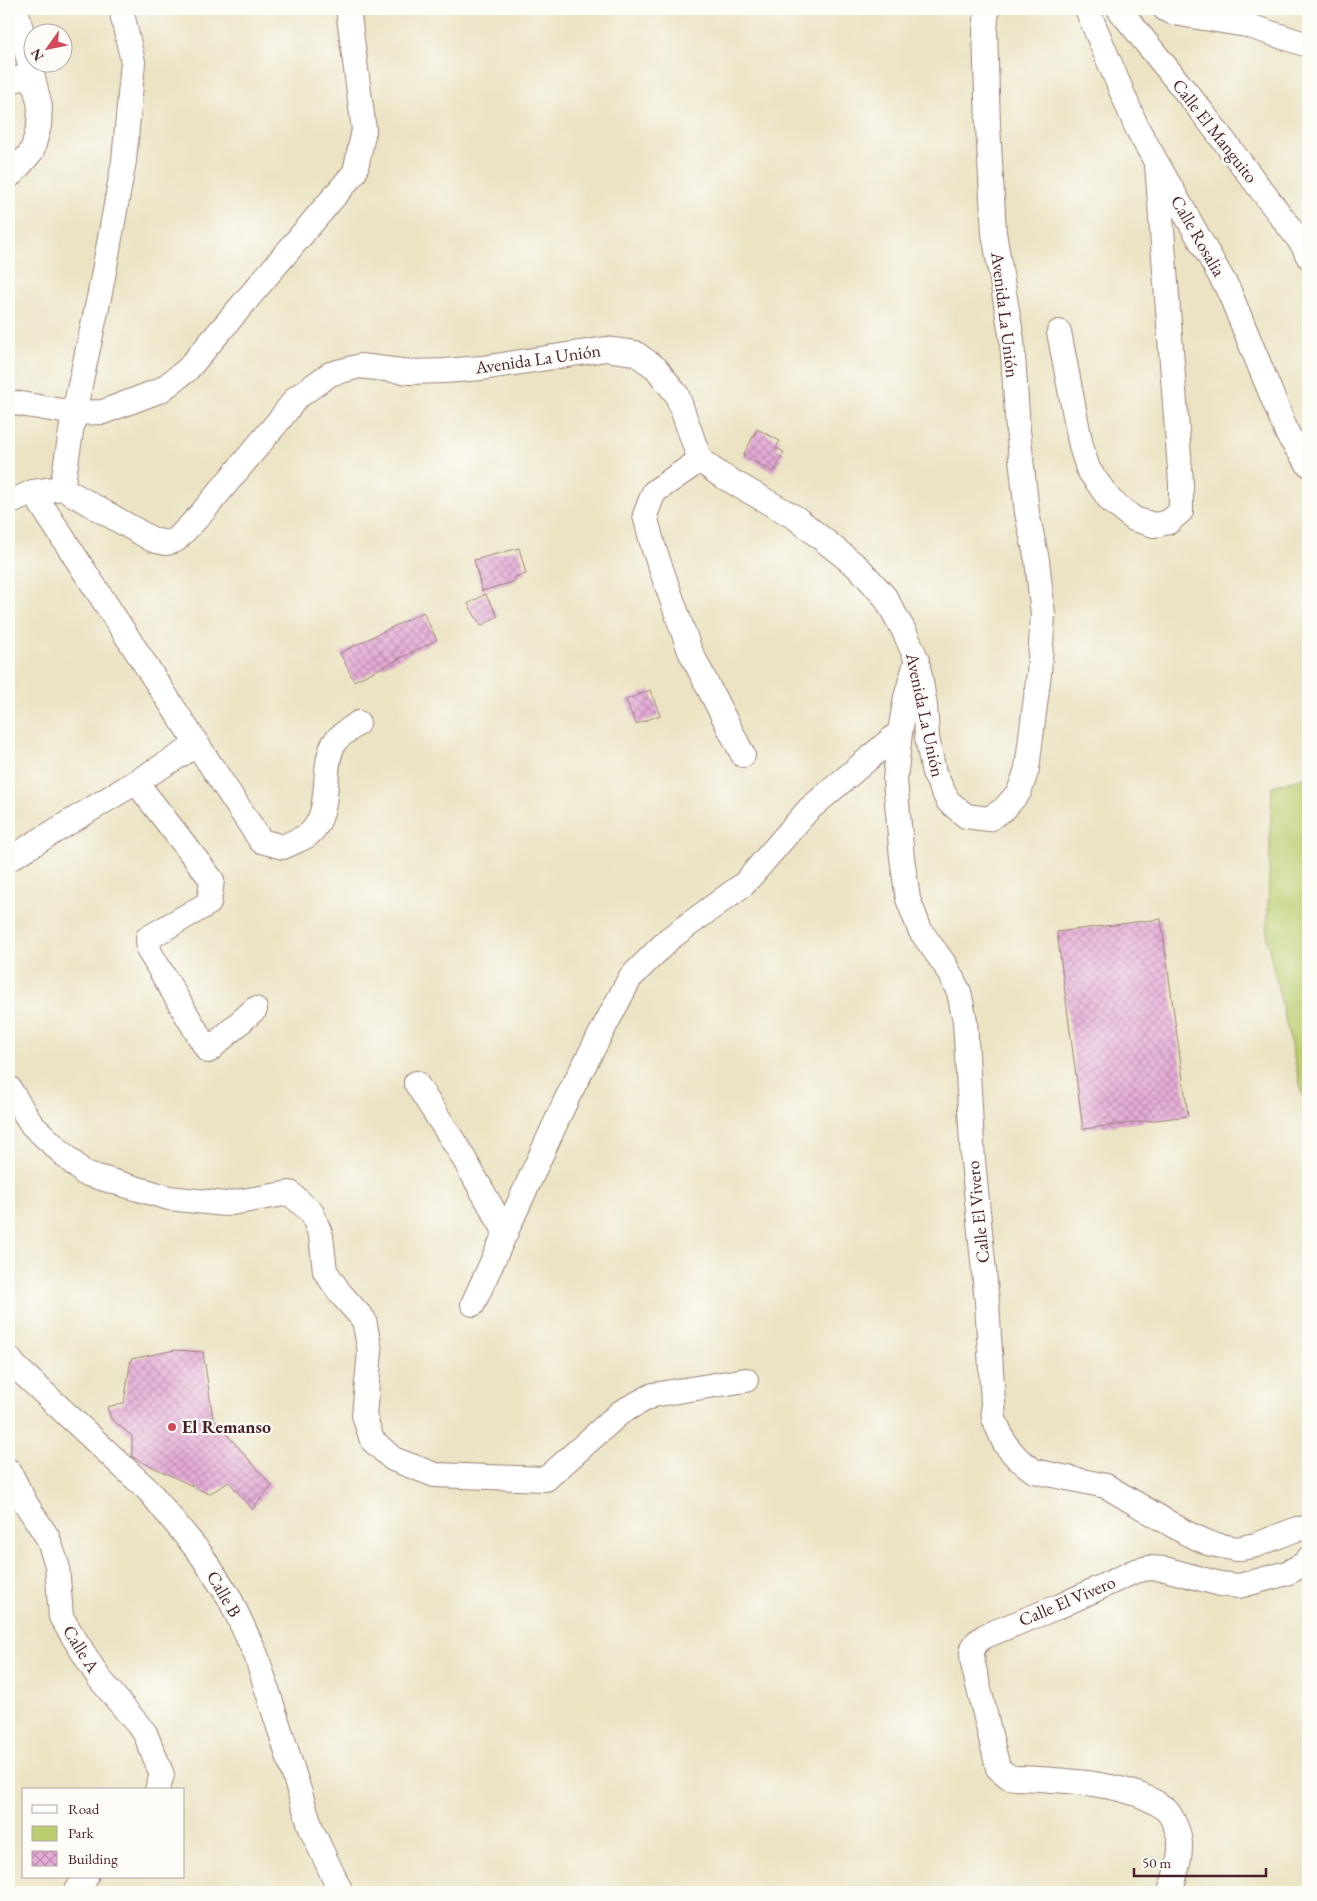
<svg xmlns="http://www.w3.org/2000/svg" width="1317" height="1901" font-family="'EB Garamond',serif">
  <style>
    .green { fill: #bbcd71; stroke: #82764e }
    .building { fill: url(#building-cross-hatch) }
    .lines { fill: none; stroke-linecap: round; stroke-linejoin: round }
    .minor-casing { stroke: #9a8177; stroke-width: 26 }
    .minor { stroke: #fff; stroke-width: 24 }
    .poi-dot { fill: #d1495b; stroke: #fdfcf7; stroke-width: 2 }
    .labels { text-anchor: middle; stroke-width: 4.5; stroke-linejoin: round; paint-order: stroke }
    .street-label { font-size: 18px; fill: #4a1f2b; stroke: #fdfcf7 }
    .poi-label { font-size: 18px; font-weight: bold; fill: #4a1f2b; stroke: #fdfcf7; text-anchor: start }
  </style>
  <defs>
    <pattern id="building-cross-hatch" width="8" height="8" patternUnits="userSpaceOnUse" patternTransform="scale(1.25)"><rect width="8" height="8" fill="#e5abd7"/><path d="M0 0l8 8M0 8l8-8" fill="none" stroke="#bc8baf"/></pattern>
  </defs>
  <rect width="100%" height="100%" fill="#fdfcf7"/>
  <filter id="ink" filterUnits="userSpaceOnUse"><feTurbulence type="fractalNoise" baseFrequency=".02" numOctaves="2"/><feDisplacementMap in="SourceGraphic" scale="10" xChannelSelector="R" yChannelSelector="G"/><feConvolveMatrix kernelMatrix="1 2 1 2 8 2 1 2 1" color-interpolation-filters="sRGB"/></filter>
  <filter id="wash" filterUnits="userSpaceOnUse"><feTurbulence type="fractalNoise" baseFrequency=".0096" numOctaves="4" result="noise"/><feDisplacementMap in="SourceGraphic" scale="20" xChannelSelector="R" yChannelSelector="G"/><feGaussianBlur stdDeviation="1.12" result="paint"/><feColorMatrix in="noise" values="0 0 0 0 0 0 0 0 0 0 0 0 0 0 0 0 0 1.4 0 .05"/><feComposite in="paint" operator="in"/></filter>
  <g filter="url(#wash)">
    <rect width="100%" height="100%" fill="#ebe3c3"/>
    <path class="green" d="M1308 777V1119L1267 940 1272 786Z"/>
    <g id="blocks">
      <g class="building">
        <path d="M757 429 780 441 776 448 784 452 774 472 743 456Z"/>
        <path d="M519 548 526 574 515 577 516 581 482 591 474 560Z"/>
        <path d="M485 594 498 616 481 626 468 604Z"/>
        <path d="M423 612 437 640 354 681 340 653Z"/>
        <path d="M650 690 660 715 636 724 626 700Z"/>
        <path d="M1161 919 1188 1116 1083 1129 1057 932Z"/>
        <path d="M175 1350 203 1352 213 1418 272 1486 252 1509 229 1482 209 1494 132 1457V1436L111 1419 107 1407 124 1403 131 1359Z"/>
      </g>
    </g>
  </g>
  <g filter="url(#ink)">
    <use href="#blocks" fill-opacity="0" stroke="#9a8177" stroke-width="1"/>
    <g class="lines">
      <defs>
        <g id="minor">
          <path d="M1087 9 1137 128 1229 291 1288 435 1308 464"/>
          <path d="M1119 9 1202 112 1303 245 1308 256"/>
          <path d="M1165 9 1174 13 1246 25 1308 45"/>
          <path d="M9 82 32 74"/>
          <path d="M9 176 13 173 32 151 39 126 40 106 16 9"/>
          <path d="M1059 332 1081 446 1088 469 1110 500 1134 519 1154 525 1169 522 1181 511V483L1157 164"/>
          <path d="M9 402 74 413 103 412 161 390 187 370 355 172 364 130 348 9"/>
          <path d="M700 460 654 492 645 515 653 546 690 651 743 755"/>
          <path d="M62 488 74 413 100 293 124 161 133 62 121 9"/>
          <path d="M33 492 210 764 261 841 283 847C291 843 301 840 308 835 334 814 320 769 334 743 339 735 351 729 358 723"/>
          <path d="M9 503 33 492 62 488 153 540 166 543 176 540 200 515 281 418 296 398 330 374 360 366 410 372 444 371 482 368 606 349 635 353 656 368 677 395 700 460 719 474 796 518 860 569 885 597 904 631 917 660 925 705 927 737 934 773 948 801 966 816 989 819 1004 809 1019 792 1027 769 1039 673 1043 615 1037 560 1027 513 1018 430 1012 340 994 233 988 125 985 31 987 9"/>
          <path d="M915 666 906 697 900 732 895 780 902 858 908 899 920 930 945 965 959 992 965 1021 973 1161 987 1302 994 1419 1005 1444 1017 1458 1034 1471 1106 1486 1186 1533 1211 1544 1237 1549 1256 1545 1297 1529 1308 1528"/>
          <path d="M136 782 212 880 209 903 148 938 149 951 208 1051 255 1009"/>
          <path d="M9 859 197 745"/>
          <path d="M416 1083 459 1150 506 1233"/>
          <path d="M9 1088 32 1125 84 1173 169 1198 225 1204 290 1193 312 1213 321 1236 325 1271 340 1293 364 1320 370 1351 364 1415 372 1440 393 1459 435 1475 546 1479 621 1412 653 1395 746 1380"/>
          <path d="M473 1304 567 1098 630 978 669 939 744 884 808 810 900 732"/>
          <path d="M9 1358 15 1366 149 1491 200 1553 229 1597 256 1655 312 1831 341 1892"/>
          <path d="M9 1471 26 1504 48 1538 57 1565 61 1617 99 1678 145 1733 162 1775 157 1790"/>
          <path d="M76 1892 86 1877"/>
          <path d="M1170 1892C1175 1875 1183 1854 1179 1836 1177 1828 1171 1814 1165 1809 1133 1782 1057 1780 1016 1778L1009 1777 998 1768 973 1664 972 1654 973 1648 977 1642 985 1636 1060 1606 1135 1571 1149 1568 1165 1569 1220 1584 1239 1586 1287 1573 1304 1564 1308 1559"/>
        </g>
      </defs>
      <use href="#minor" class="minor-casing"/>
      <use href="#minor" class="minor"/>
    </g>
  </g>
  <circle class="poi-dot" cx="172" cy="1427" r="5"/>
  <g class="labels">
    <g class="street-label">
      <text transform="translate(1215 131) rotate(52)" y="6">Calle El Manguito</text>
      <text transform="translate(1198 236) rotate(60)" y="6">Calle Rosalia</text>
      <text transform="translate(1005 315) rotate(83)" y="6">Avenida La Unión</text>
      <text transform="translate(538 359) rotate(-8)" y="6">Avenida La Unión</text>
      <text transform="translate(925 715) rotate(78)" y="6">Avenida La Unión</text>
      <text transform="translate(978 1212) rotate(-96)" y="6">Calle El Vivero</text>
      <text transform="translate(224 1594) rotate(60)" y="6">Calle B</text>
      <text transform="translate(1067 1601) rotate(-23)" y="6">Calle El Vivero</text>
      <text transform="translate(81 1649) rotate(58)" y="6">Calle A</text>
    </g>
    <g class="poi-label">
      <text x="182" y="1433">El Remanso</text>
    </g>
  </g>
  <rect width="1317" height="1901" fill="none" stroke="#fdfcf7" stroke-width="30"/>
  <rect x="22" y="1788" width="162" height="90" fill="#fdfcf7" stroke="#b5a4a5"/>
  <rect x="32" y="1805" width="25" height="8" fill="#ffffff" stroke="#b5a4a5"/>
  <text x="68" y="1814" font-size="15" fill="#4a1f2b">Road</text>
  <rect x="32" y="1826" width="25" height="15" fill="#bbcd71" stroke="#b5a4a5"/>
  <text x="68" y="1838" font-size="15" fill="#4a1f2b">Park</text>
  <rect x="32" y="1851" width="25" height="15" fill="url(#building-cross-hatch)" stroke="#b5a4a5"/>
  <text x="68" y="1864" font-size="15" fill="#4a1f2b">Building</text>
  <g transform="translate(48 48) rotate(237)"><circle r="24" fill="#fdfcf7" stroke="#b5a4a5"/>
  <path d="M0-4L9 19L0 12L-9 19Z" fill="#d1495b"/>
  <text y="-8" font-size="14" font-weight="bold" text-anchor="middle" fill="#4a1f2b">N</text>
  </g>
  <path d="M1134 1868v8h132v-8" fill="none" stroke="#4a1f2b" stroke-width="2.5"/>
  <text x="1142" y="1868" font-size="15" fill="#4a1f2b" stroke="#fdfcf7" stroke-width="4" paint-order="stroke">50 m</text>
</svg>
